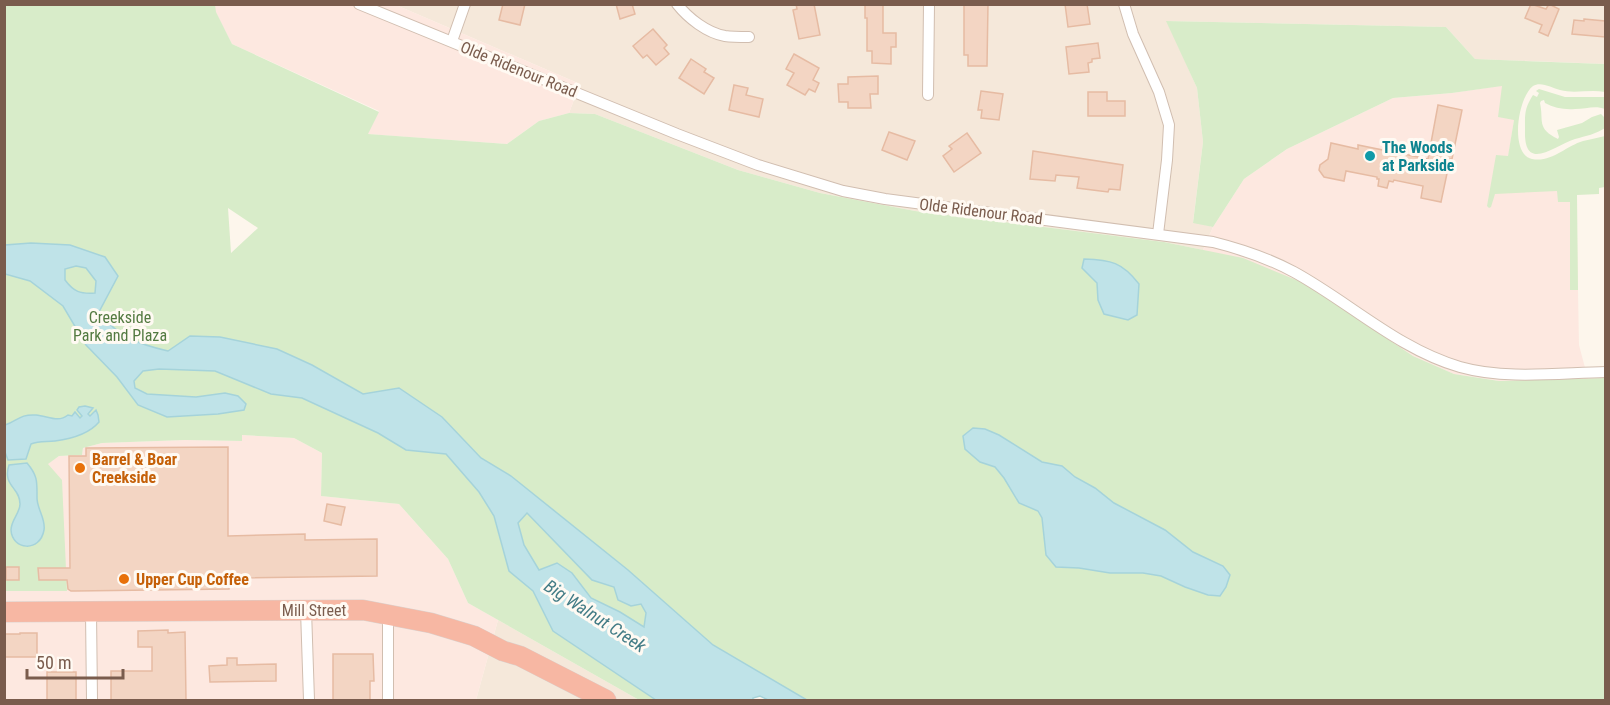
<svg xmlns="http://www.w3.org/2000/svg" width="1610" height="705" font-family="'Roboto Condensed',sans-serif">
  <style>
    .residential { fill: #f5e8da }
    .commercial { fill: #fde8e0 }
    .green { fill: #d8ecc9; fill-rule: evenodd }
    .water { fill: #bfe3e8; stroke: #a5d3da; stroke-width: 1.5; fill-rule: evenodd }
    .building { fill: #f3d5c3; stroke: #e6bba3; stroke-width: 1.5 }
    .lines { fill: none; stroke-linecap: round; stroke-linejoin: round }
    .street-casing { stroke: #d1beb0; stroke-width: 12 }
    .highway-casing { stroke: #dad1cd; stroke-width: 21 }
    .street { stroke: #fff; stroke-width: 10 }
    .highway { stroke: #f7b7a3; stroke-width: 20 }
    .culture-dot { fill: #0f9aa8; stroke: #fffaf3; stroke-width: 2 }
    .food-dot { fill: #e8710a; stroke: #fffaf3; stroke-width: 2 }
    .labels { text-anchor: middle; stroke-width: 6; stroke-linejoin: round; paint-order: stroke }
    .street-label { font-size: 16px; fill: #7a5c4d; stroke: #fffaf3 }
    .culture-label { font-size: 16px; font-weight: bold; fill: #0d838f; stroke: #fffaf3; text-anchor: start }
    .park-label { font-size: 16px; fill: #537a41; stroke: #fffaf3 }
    .food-label { font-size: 16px; font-weight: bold; fill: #c56008; stroke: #fffaf3; text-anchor: start }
    .water-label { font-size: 18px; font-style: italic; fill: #437c86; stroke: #fffaf3 }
  </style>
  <rect width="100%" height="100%" fill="#fdf6ec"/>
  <g class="residential">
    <path d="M396 5H1605L1606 64 1475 59 1446 27 1167 21 1197 88 1203 142 1193 222 1213 227 1203 250 1164 242 915 211 820 193 738 170 595 114 569 113 580 84Z"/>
    <path d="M498 620 639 700H476Z"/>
  </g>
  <g class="commercial">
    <path d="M212 5H396L580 84 569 113 539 121 507 144 367 134 379 111 232 44Z"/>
    <path d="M1520 83 1507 164 1576 181 1579 345 1588 379 1499 381 1454 374 1413 356 1306 284 1203 250 1213 227 1244 179 1287 149 1393 98 1452 93Z"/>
    <path d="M241 435 294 438 322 453 321 496 399 504 448 559 468 603 498 620 476 700H5V591L67 590 64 544 47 464 59 456 82 455 83 448 102 443 185 440 241 441Z"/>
  </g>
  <g class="green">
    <path d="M5 5H215L216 12 232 44 379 112 368 134 507 144 539 121 569 113 595 114 738 170 820 193 915 211 1164 242 1243 258 1306 284 1413 356 1454 374 1499 381 1605 378V700H807L713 645 628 570 511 476 481 458 442 417 363 394 312 365 277 349 271 394 302 398 378 433 406 450 446 454 479 492 494 516 509 571 533 591 553 631 656 700H639L468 603 448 559 399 504 321 496 322 453 294 438 242 435V441L185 440 102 443 83 448 82 455 59 456 48 464 62 480 67 591H5ZM228 208 258 228 231 253Z"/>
    <path d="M1166 21 1446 27 1475 59 1605 64V92C1590 89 1575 94 1560 90 1552 88 1541 81 1533 86 1518 97 1509 154 1532 159 1551 163 1566 146 1583 141 1591 139 1598 138 1605 136V187L1599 188V194L1577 195 1578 290H1570V202H1558L1557 191 1495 194 1491 207 1489 208 1487 206 1496 155 1508 156 1514 120 1498 117 1502 86 1452 93 1393 98 1287 149 1244 179 1213 227 1193 223 1203 142 1197 88Z"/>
    <path d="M1539 89 1565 97H1605V109C1595 105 1586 109 1575 109 1565 110 1554 108 1545 103L1544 100 1541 101 1540 103C1544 121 1536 128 1558 139L1559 137 1557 130 1582 123 1592 117 1601 114 1605 118V128C1596 134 1586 136 1575 139 1554 146 1524 173 1525 131 1525 115 1524 109 1533 95L1537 97 1539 93 1536 91Z"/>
    <path d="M527 513 592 580 614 587 641 604 646 613 644 628 620 612 590 598 572 573 557 563 539 571 524 545 518 523Z"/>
  </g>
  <g class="water">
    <path d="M31 243 70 245 105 257 118 276 99 312C118 337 138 344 168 351L190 336 220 337 277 349 312 365 363 394 399 388 442 417 481 458 511 476 628 570 713 645 807 700H768L760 696 753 698V700H656L553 631 533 591 509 571 494 516 479 492 446 454 406 450 378 433 302 398 271 394 215 371 159 369 143 371 134 381 135 388 147 394 196 397 225 393 238 396 246 404 244 410 218 414 167 417 138 405 117 377 86 345 63 306 30 281 5 274V245ZM76 266 86 268 96 281 95 293C80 294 74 292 65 280V269ZM527 513 592 580 614 587 618 600 631 606 641 604 646 613 644 627 620 612 591 598 572 573 557 563 539 570 524 545 518 523Z"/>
    <path d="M1084 259C1111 260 1122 262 1139 284L1137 315 1128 320 1104 314 1098 300 1097 283 1082 268Z"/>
    <path d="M85 406 93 408 88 414 90 416 96 410 98 415 99 422C89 434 70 439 55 441 46 442 39 441 31 444L26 459 8 460 5 452V425C18 421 19 414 36 415 48 416 58 423 68 415L72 416 75 412 80 418 82 416 77 410 79 407Z"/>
    <path d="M973 428 985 429 999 435 1042 462 1062 466 1075 477 1095 488 1114 503 1165 530 1193 552 1223 566 1230 575 1226 587 1220 596 1208 595 1185 587 1161 576 1143 573H1110L1079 568 1056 567 1046 555 1042 518 1038 511 1019 503 1004 478 995 467 980 462 965 449 963 436Z"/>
    <path d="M27 463C38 476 37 482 37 498 37 509 46 519 44 530 40 553 12 550 11 530 11 520 20 513 20 504 20 487 2 486 9 465Z"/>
  </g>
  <g class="building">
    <path d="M503 4H525L520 25 499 20Z"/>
    <path d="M616 4H632L635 14 620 19Z"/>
    <path d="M796 4H814L820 35 799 39 793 10 797 9Z"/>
    <path d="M865 4H883V33H896V47H891V64L872 63V51H867V18H865Z"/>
    <path d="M964 4H988L987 66H968V55H964Z"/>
    <path d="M1065 4H1087L1090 24 1068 27Z"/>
    <path d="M1531 4 1546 9 1549 4 1559 9 1548 36 1539 32 1542 25 1525 18Z"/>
    <path d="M1584 19 1605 21V37L1572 34 1574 20 1584 21Z"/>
    <path d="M653 29 667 45 664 48 669 54 656 65 647 55 643 58 633 46Z"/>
    <path d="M1098 43 1100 58 1092 59V62L1088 63 1089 72 1069 74 1066 47Z"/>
    <path d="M794 54 819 68 813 80 819 83 815 92 809 89 805 95 787 85 794 73 786 69Z"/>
    <path d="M691 59 706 69 704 72 714 78 704 94 679 78Z"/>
    <path d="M878 76V94H870L871 108H848V102H839L838 84H848V77Z"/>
    <path d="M734 85 748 88 746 95 763 99 759 117 729 110Z"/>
    <path d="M981 91 1003 94 999 120 981 118 982 110H978Z"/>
    <path d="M1088 92H1107V101H1125V116H1088Z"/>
    <path d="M1438 105 1462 110 1452 159H1450L1441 202 1421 198 1423 186 1394 180 1393 182 1389 181 1387 188 1378 186 1379 179H1377V177L1346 171 1344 181 1324 177 1319 170 1320 165 1328 159 1331 143 1358 149V145L1383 150V148L1400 152 1399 153 1428 159Z"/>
    <path d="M889 132 915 141 907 160 882 150Z"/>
    <path d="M967 133 981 153 954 172 943 156 952 149 949 146Z"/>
    <path d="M1033 151 1123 165 1120 190 1109 189 1108 192 1077 188 1079 177 1056 175 1055 181 1030 179Z"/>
    <path d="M228 447V536L305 534V540L377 539V576L229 578V589L75 591H71L68 589 67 580H39L38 568H70L69 456H86V448Z"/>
    <path d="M327 504 345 507 341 525 324 521Z"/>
    <rect x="6" y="567" width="13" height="13"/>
    <path d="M168 630V633L185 632 186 700H111V671H152V647H138V631Z"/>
    <path d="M20 633H37V657H4V634H20Z"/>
    <path d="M333 654H373L374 681H370V700H333Z"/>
    <path d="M227 658H237V665L276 664V681L210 682 209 666 227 665Z"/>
    <rect x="47" y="672" width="29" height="28"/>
  </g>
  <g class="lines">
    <defs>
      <g id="street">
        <path d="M359 4 677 134 758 165 843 191 885 199 1213 242C1241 249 1268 258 1294 272 1349 302 1398 349 1460 367 1506 380 1558 373 1606 372"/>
        <path d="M677 4C688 18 707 33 725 36 732 37 741 37 749 37"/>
        <path d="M1124 4 1133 34 1159 92 1169 125 1167 160 1158 234"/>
        <path d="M452 41 465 4"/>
        <path d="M928 95 929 4"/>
        <path d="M306 610 309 700"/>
        <path d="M91 612 92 700"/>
        <path d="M388 700V614"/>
      </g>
      <path id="highway" d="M4 612 363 610 431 623 474 636 503 651 520 656 606 700"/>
    </defs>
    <use href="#street" class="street-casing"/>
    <use href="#highway" class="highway-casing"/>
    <use href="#street" class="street"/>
    <use href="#highway" class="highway"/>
  </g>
  <circle class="culture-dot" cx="1370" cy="156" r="6"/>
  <g class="food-dot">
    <circle cx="80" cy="468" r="6"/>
    <circle cx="124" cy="579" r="6"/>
  </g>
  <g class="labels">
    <g class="street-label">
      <text transform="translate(519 69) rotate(22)" y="6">Olde Ridenour Road</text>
      <text transform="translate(981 211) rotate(7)" y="6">Olde Ridenour Road</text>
      <text x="314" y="616">Mill Street</text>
    </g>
    <g class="culture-label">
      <text x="1382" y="153">The Woods<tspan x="1382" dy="18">at Parkside</tspan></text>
    </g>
    <g class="park-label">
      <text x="120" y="323">Creekside<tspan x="120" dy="18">Park and Plaza</tspan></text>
    </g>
    <g class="food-label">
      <text x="92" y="465">Barrel &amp; Boar<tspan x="92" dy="18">Creekside</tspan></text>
      <text x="136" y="585">Upper Cup Coffee</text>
    </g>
    <g class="water-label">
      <text transform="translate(595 616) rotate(33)" y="6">Big Walnut Creek</text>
    </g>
  </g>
  <rect width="1610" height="705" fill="none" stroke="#7a5c4d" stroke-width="12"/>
  <path d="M27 669v9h96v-9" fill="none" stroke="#7a5c4d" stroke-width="3"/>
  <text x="36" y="669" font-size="18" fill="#7a5c4d" stroke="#fffaf3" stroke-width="4.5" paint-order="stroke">50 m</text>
</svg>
